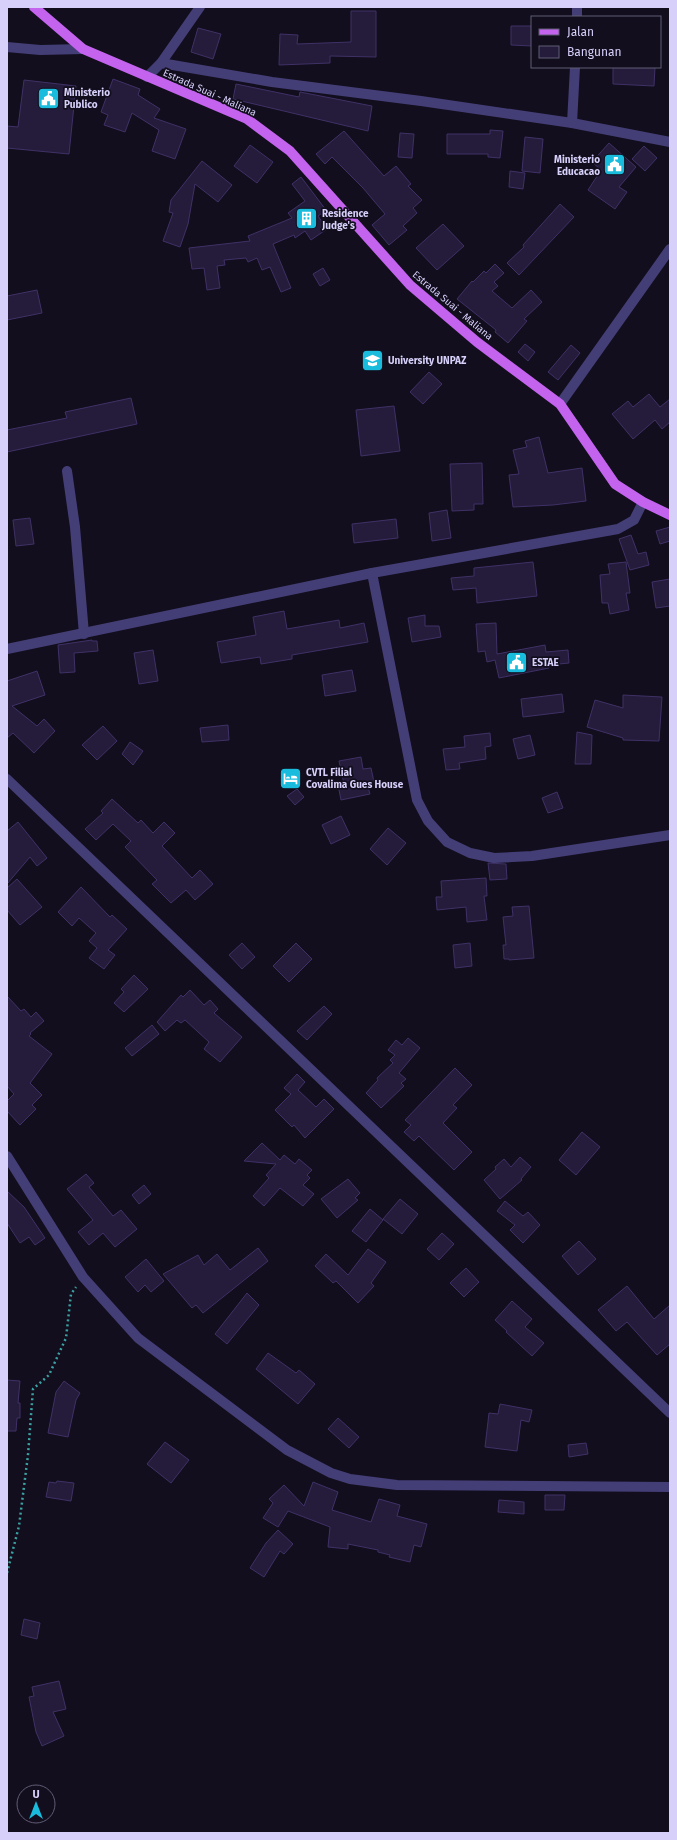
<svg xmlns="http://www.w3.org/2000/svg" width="677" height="1840" font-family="'Fira Sans',sans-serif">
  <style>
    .building { fill: #251c3c; stroke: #3f3166 }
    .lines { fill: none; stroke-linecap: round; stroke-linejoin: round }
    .path { stroke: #3aa2a3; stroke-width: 2.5; stroke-dasharray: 2 3; stroke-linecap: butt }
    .minor { stroke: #443e77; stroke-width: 10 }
    .major { stroke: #c363ee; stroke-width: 10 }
    .labels { text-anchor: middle; stroke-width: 3.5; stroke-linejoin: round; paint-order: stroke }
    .poi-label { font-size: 10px; font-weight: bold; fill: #d7d0fa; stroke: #120e1d; text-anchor: start }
    .street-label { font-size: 10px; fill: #d7d0fa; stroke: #120e1d }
  </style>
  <rect width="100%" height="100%" fill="#120e1d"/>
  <g class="building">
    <path d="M351 11H376V57L330 56V63L279 65 280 34 298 35 297 44 351 42Z"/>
    <path d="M511 26H532V46L511 45Z"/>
    <path d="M198 28 221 34 213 59 191 52Z"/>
    <path d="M613 67H655L654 86 613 84Z"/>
    <path d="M113 79 140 89 138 95 160 109 154 118 186 129 175 159 152 151 159 130 132 113 125 132 104 125 108 115 101 112Z"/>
    <path d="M24 80 76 86 69 154 7 148V126L18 127Z"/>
    <path d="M236 84 299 97 300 92 372 106 368 131 233 99Z"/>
    <path d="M490 130 503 131 500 158 488 157V154H447V134H490Z"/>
    <path d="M344 131 384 176 396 166 411 184 408 186 422 200 413 208 417 213 403 226 407 230 389 245 372 225 385 214 363 188 332 157 325 164 316 154Z"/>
    <path d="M400 133 414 134 412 158 398 157Z"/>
    <path d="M525 137 543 139 540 173 522 171Z"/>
    <path d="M609 143 636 167 619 187 627 192 615 209 588 190 601 170 592 162Z"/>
    <path d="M250 145 273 162 257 183 234 166Z"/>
    <path d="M644 146 657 158 645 171 632 159Z"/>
    <path d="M202 161 232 185 218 202 195 184 188 224 180 247 163 241 173 213 169 212 171 200Z"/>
    <path d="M510 171 525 173 523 189 509 187Z"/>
    <path d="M301 177 326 210 318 216 327 229 311 240 305 231 295 238 294 235 273 244 291 288 281 292 270 267 262 270 257 258 248 262 246 258 224 260 225 265 217 266 220 288 207 290 204 268 192 269 189 248 250 241 248 236 292 218 288 213 305 201 292 184Z"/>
    <path d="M560 204 574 217 519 275 507 263 524 247 523 245Z"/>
    <path d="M443 224 464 246 437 270 416 248Z"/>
    <path d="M495 264 504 273 494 282 498 286 492 291 512 308 531 290 542 302 524 319 527 321 508 343 495 332 496 330 457 299 472 281 473 282 484 271 486 273Z"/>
    <path d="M323 268 330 280 320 286 313 274Z"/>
    <path d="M37 290 42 313 7 320V296Z"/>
    <path d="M525 344 535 352 528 361 518 352Z"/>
    <path d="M571 345 580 353 558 380 548 372Z"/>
    <path d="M429 372 442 384 423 404 410 392Z"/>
    <path d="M649 394 660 407 670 399V422L662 429 655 420 633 439 612 414 628 401 633 407Z"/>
    <path d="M131 398 137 424 7 452V430L67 418 65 412Z"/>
    <path d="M394 406 400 451 361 456 356 410Z"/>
    <path d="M539 437 548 473 582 468 586 501 553 505 513 507 509 475 519 474 513 450 527 447 525 441Z"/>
    <path d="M482 463 483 504H474V510L452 511 450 464Z"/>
    <path d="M447 510 451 538 432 541 429 513Z"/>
    <path d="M30 518 34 544 16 546 13 520Z"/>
    <path d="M396 519 398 538 354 543 352 524Z"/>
    <path d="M670 527V541L660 544 656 531Z"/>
    <path d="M631 535 638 554 646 552 649 565 630 570 619 539Z"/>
    <path d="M533 562 537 596 477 603 476 588 453 590 451 578 474 576V568Z"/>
    <path d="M626 562 630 593H626L629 610 610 614 608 603H602L600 575 610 574 608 564Z"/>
    <path d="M670 579V606L656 608 652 582Z"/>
    <path d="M284 611 287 629 339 620 340 628 364 623 368 642 292 655V659L261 664 260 657 221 663 217 642 256 635 253 617Z"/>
    <path d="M425 615V626H439L441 637 412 642 408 618Z"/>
    <path d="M496 623 497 654 545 645 546 652 568 650 569 663 549 665V668L499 678 495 660 487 662 485 651 478 652 476 624Z"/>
    <path d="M92 640V641H97L98 651 74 653 75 672 60 673 58 645Z"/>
    <path d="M153 650 158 681 139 684 134 653Z"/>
    <path d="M352 670 356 691 325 696 322 675Z"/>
    <path d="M37 671 45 695 12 706 37 726 44 719 55 731 34 753 13 733 7 738V681Z"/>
    <path d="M562 694 564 712 523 717 521 699Z"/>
    <path d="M623 695 662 697 659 741 623 740V738L587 727 595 700 623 708Z"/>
    <path d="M228 725 229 740 202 742 200 728Z"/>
    <path d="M103 726 117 741 97 760 82 745Z"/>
    <path d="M577 732 592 735 591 764H575Z"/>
    <path d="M490 733 491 746 485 747 486 759 459 763 460 769 446 770 443 749 465 747 464 736Z"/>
    <path d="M530 735 535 755 518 759 513 739Z"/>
    <path d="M130 742 143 751 133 765 122 754Z"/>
    <path d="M361 757 363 769 371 768 374 782 367 784 370 794 341 800 338 785 344 784 339 761Z"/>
    <path d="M297 789 304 797 295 805 287 796Z"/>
    <path d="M557 792 563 808 548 813 542 798Z"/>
    <path d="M112 799 138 823 141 820 153 833 164 822 175 833 162 846 192 878 200 870 213 884 195 900 186 890 171 903 152 884 157 880 125 847 131 841 113 824 96 840 85 829 103 813 101 811Z"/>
    <path d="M341 816 350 835 331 844 322 825Z"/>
    <path d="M18 822 47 858 37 866 30 857 7 884V831Z"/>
    <path d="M388 828 406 843 387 865 370 849Z"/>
    <path d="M488 863 506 864 507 879 490 880Z"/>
    <path d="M486 878 487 896H484L487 920 467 922 466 907 437 910 436 897H442L441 881Z"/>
    <path d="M17 879 42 907 20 925 7 910V888Z"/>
    <path d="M81 887 110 917 112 915 127 929 108 950 115 955 104 969 89 958 97 948 89 941 96 933 79 918 72 926 58 912Z"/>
    <path d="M529 906 534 958 509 960V959H504L503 945H506L503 917 513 916 512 907Z"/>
    <path d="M242 943 255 957 242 969 229 955Z"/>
    <path d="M296 943 312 959 289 982 273 966Z"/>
    <path d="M470 943 472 966 455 968 453 945Z"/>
    <path d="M134 975 148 989 124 1012 114 1003 124 992 121 989Z"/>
    <path d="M190 990 204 1005 210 1000 218 1009 214 1013 242 1037 220 1062 204 1049 209 1042 185 1020 181 1023 177 1020 165 1031 157 1022 181 995 183 997Z"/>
    <path d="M7 996 21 1011 24 1009 31 1017 36 1012 44 1021 30 1033 31 1034 29 1036 52 1054 30 1083 42 1095 32 1105 36 1109 20 1125 7 1111V1101L14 1094 7 1086Z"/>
    <path d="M324 1006 332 1014 307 1040 297 1031Z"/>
    <path d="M152 1025 159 1034 132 1056 125 1048Z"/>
    <path d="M408 1038 420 1048 399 1073 406 1079 401 1083 404 1086 381 1108 366 1093 378 1080 377 1078 393 1063 390 1060 395 1055 388 1050 396 1040 402 1045Z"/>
    <path d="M455 1068 472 1085 453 1105 457 1108 443 1123 472 1152 454 1170 419 1136 414 1141 404 1132 411 1125 405 1120Z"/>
    <path d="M297 1074 305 1082 298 1090 316 1107 324 1099 334 1109 305 1138 294 1125 292 1127 275 1110 291 1094 284 1088Z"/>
    <path d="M582 1132 600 1147 576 1175 559 1160Z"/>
    <path d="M262 1143 280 1160 284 1155 295 1164 299 1159 312 1170 307 1175 310 1178 303 1185 314 1194 303 1206 280 1188 264 1206 253 1196 269 1178 266 1175 276 1164 244 1161Z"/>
    <path d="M520 1157 531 1167 521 1179 522 1180 500 1199 484 1180 496 1169 495 1167 504 1159 511 1167Z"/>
    <path d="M86 1174 94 1183 89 1187 113 1216 121 1210 137 1229 115 1247 103 1233 89 1245 78 1232 93 1220 67 1189Z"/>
    <path d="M348 1179 360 1193 355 1198 358 1200 337 1218 321 1199Z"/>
    <path d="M144 1185 151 1194 139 1204 132 1195Z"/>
    <path d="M7 1191 24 1207 45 1238 35 1245 29 1237 20 1243 7 1223Z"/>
    <path d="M400 1199 418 1214 402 1234 383 1219Z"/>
    <path d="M505 1201 523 1216 528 1212 540 1225 523 1243 510 1230 515 1225 497 1211Z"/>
    <path d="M370 1209 383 1220 366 1242 352 1231Z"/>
    <path d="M442 1233 454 1244 439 1260 427 1249Z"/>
    <path d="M579 1241 596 1259 578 1275 562 1256Z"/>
    <path d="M258 1248 268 1261 203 1313 196 1305 192 1308 163 1274 198 1255 204 1265 217 1254 230 1270Z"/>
    <path d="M368 1249 386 1262 371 1283 374 1286 358 1303 336 1281 333 1283 315 1266 326 1254 348 1275Z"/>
    <path d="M146 1259 164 1281 151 1292 145 1285 138 1292 125 1277Z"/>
    <path d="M466 1268 479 1282 464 1297 450 1283Z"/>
    <path d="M627 1286 654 1319 670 1305V1344L657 1355 627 1322 616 1331 598 1310Z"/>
    <path d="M247 1293 259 1305 227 1344 215 1334Z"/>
    <path d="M512 1301 532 1319 525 1327 544 1343 532 1356 506 1332 507 1331 495 1320Z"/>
    <path d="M268 1353 296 1373 299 1370 315 1384 298 1404 256 1369Z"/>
    <path d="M7 1380 20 1381 18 1403H20V1418H17L16 1431H7Z"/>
    <path d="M64 1381 80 1393 76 1400 68 1437 48 1433 56 1392Z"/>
    <path d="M500 1404 532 1410 529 1422 521 1420 517 1451 485 1447 489 1413 498 1414Z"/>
    <path d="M338 1418 359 1437 349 1448 328 1429Z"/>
    <path d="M165 1442 189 1460 171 1483 147 1464Z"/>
    <path d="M586 1443 588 1454 569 1457 568 1445Z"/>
    <path d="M57 1481 74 1483 71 1501 46 1497 49 1482 56 1483Z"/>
    <path d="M313 1482 338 1492 332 1510 371 1522 379 1499 400 1505 397 1516 427 1524 421 1547 414 1545 410 1562 389 1557 390 1555 378 1552V1550L348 1544V1549L328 1547 330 1527 288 1511 278 1527 263 1518 273 1503 269 1499 284 1485 304 1506Z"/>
    <path d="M545 1495H565L564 1510H545Z"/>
    <path d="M499 1500 524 1502V1514L498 1512Z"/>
    <path d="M278 1530 293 1544 284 1554 280 1551 264 1577 250 1568 266 1543Z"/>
    <path d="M24 1619 40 1623 37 1639 21 1635Z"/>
    <path d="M59 1681 66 1709 53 1712 64 1736 42 1746 36 1732 29 1697 34 1696 32 1687Z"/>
  </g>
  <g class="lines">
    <path class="path" d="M7 1573 19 1526 28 1455 33 1389 49 1375 66 1338 71 1294 76 1287"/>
    <g class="minor">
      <path d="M577 17V7"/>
      <path d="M7 47 40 50 83 49"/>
      <path d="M161 63 272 82 421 101 572 123 670 142"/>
      <path d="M147 77 161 63 200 7"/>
      <path d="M572 123 575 67"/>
      <path d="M560 404 670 249"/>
      <path d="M67 471 75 527 84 634"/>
      <path d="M372 573 417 800 428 821 447 842 470 853 494 858 532 856 670 835"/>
      <path d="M7 649 372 573 618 529 634 520 643 502"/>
      <path d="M7 779 670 1413"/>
      <path d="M7 1156 83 1277 138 1338 287 1450 331 1473 350 1479 397 1485 670 1487"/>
    </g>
    <path class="major" d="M34 7 83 49 247 119 290 151 410 285 477 342 560 404 615 484 643 502 670 515"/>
  </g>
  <defs>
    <symbol id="civic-square" viewBox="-11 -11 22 22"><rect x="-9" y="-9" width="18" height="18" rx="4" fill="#19bcdd" stroke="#120e1d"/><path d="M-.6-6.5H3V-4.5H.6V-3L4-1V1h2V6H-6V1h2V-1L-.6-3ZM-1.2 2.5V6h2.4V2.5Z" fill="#fff"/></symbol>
    <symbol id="building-square" viewBox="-11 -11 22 22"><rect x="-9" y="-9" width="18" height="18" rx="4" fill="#19bcdd" stroke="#120e1d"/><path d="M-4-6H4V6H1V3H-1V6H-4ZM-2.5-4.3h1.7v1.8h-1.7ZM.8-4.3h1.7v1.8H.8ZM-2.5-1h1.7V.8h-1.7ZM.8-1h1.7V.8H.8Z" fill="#fff"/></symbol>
    <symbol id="university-square" viewBox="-11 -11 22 22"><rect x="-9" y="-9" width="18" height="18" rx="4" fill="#19bcdd" stroke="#120e1d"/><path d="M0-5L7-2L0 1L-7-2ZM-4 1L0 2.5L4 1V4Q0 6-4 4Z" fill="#fff"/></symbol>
    <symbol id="hotel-square" viewBox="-11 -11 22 22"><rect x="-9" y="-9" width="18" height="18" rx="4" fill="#19bcdd" stroke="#120e1d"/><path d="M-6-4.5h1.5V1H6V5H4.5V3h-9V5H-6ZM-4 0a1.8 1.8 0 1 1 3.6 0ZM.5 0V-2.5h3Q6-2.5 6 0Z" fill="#fff"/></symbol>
  </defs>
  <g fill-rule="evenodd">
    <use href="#civic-square" x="36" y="86" width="25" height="25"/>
    <use href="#civic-square" x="602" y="152" width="25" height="25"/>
    <use href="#building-square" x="294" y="206" width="25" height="25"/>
    <use href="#university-square" x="360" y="348" width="25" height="25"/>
    <use href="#civic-square" x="504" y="650" width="25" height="25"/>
    <use href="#hotel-square" x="278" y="766" width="25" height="25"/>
  </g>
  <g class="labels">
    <g class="poi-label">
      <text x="64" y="96">Ministerio<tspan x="64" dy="12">Publico</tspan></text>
      <text x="600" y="163" text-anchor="end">Ministerio<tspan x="600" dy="12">Educacao</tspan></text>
      <text x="322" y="217">Residence<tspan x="322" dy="12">Judge's</tspan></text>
      <text x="388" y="364">University UNPAZ</text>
      <text x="532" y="666">ESTAE</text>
      <text x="306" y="776">CVTL Filial<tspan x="306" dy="12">Covalima Gues House</tspan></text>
    </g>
    <g class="street-label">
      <text transform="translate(210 92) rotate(24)" y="4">Estrada Suai - Maliana</text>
      <text transform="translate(453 305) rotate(40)" y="4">Estrada Suai - Maliana</text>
    </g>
  </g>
  <rect width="677" height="1840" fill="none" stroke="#d7d0fa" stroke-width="16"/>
  <rect x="531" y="16" width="130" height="52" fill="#120e1d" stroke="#615c75"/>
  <rect x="539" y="29" width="20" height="6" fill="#c363ee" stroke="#615c75"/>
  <text x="567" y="36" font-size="12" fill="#d7d0fa">Jalan</text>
  <rect x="539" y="46" width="20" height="12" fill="#251c3c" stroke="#615c75"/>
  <text x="567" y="56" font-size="12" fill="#d7d0fa">Bangunan</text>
  <g transform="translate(36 1804)"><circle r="19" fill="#120e1d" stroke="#615c75"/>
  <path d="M0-3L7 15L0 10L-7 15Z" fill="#19bcdd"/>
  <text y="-6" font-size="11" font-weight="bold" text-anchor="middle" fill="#d7d0fa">U</text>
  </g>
</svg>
